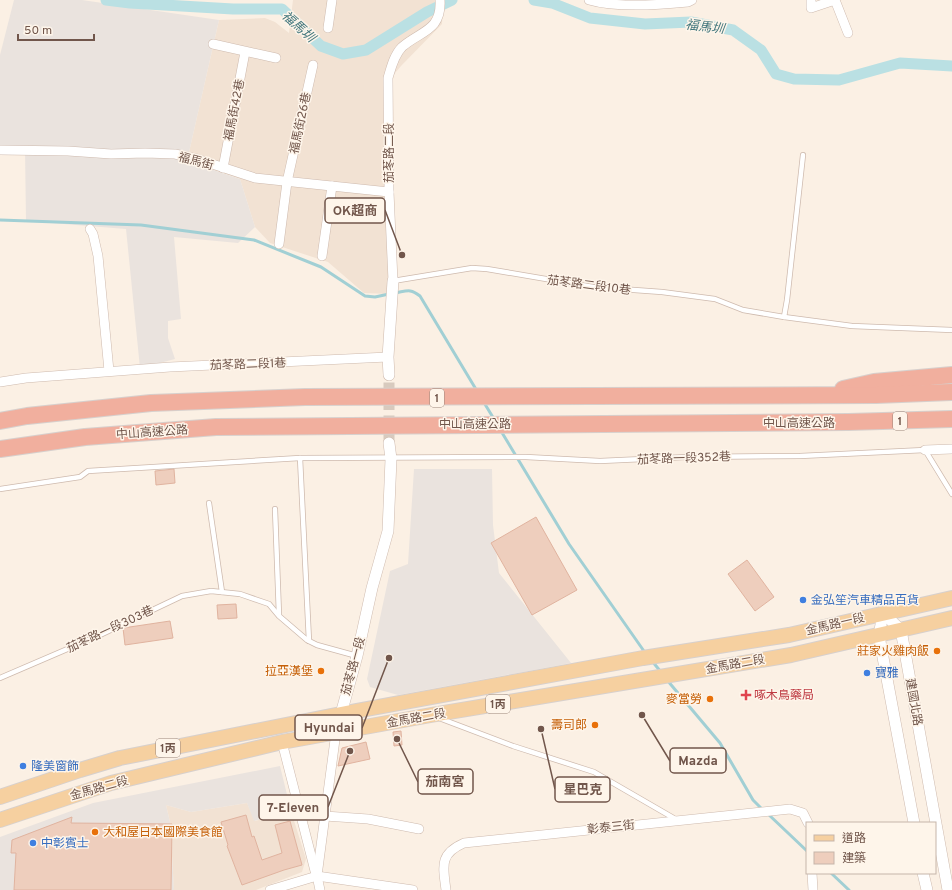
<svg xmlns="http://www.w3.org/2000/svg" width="952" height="890" font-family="Overpass,'Noto Sans TC',sans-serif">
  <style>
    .residential { fill: #f2e2d3 }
    .industrial { fill: #eae3de }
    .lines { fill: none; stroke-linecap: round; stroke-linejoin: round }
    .stream { stroke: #a1cfd4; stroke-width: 3 }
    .canal { stroke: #bae0e3; stroke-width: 11 }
    .building { fill: #eecebd; stroke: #e0b39f }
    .tertiary-tunnel { stroke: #d8cabe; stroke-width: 11; stroke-dasharray: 11 5.5; stroke-linecap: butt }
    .service-casing { stroke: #cebaae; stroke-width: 6 }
    .minor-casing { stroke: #cebaae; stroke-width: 10 }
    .tertiary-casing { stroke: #cebaae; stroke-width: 12 }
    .primary-casing { stroke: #d7d0cd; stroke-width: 16 }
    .motorway-casing { stroke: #d7d0cd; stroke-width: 18 }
    .service { stroke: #fff; stroke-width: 4.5 }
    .minor { stroke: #fff; stroke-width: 9 }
    .tertiary { stroke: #fff; stroke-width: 11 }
    .primary { stroke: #f6d0a0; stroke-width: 14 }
    .motorway { stroke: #f1af9e; stroke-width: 16 }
    .shop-dot { fill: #3f7fe0; stroke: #fef5ea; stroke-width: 1.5 }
    .food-dot { fill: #e8710a; stroke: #fef5ea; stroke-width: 1.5 }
    .health-dot { fill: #e0444e; stroke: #fef5ea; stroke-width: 1.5 }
    .labels { text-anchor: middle; stroke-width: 3; stroke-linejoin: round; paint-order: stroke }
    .shield { fill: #fef5ea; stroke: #9b867b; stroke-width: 1 }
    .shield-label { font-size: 11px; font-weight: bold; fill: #71564b }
    .street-label { font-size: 12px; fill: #71564b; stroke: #fef5ea }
    .shop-label { font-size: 12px; fill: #366cbe; stroke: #fef5ea; text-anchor: start }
    .food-label { font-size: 12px; fill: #c56008; stroke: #fef5ea; text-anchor: end }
    .health-label { font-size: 12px; fill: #be3a42; stroke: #fef5ea; text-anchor: start }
    .water-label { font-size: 13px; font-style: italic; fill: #43777d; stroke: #fef5ea }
    .leader { fill: none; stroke: #71564b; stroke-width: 1.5 }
    .callout-dot { fill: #71564b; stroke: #fef5ea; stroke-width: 1.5 }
    .callout { fill: #fef5ea; stroke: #71564b; stroke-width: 1.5 }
    .callout-label { font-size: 13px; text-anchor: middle; font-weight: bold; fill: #71564b }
  </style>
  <rect width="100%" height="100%" fill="#fbf0e4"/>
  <g class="residential">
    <path d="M293 0H443L442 24 401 66 390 79 389 294 364 293 328 262 270 243 255 227 240 179 187 161 219 20 265 18 275 22 289 33Z"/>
    <path d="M247 803 255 821 291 811 306 859 302 872 256 890H174L170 822 166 805 191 812Z"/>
  </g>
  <g class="industrial">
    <path d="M14 0H82L219 20 187 161 240 179 255 227 238 243 174 237 181 319 168 321V338L175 359 140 368 126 229 26 221 25 149 0 150V55Z"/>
    <path d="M414 469H492L493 525 499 573 571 663 398 695 370 687 367 679 390 571 408 564Z"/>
    <path d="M280 766 291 811 254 821 247 803 191 812 166 805 170 822 174 890H0V837L93 803Z"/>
  </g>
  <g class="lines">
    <g class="stream">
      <path d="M0 220 141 225 254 240 321 267 365 296 375 297 389 294"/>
      <path d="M395 293C407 291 410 288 420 296L477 391"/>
      <path d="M483 401 494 419"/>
      <path d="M501 431 569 544 646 654"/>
      <path d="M652 661 661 672"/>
      <path d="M667 680 720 743 753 800 763 810"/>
      <path d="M768 814 807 851"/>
      <path d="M831 873 849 890"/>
    </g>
    <g class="canal">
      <path d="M106 0 130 3 233 9H282L321 46 343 54 366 50 427 12 452 0"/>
      <path d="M534 0 552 3 590 18 645 24 691 22 733 30 761 50 776 74 794 79 839 80 900 63 952 66"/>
    </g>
  </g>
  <g class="building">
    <path d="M174 469 175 483 156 485 155 471Z"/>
    <path d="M536 517 577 590 532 615 491 543Z"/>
    <path d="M747 560 774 597 755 611 728 574Z"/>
    <path d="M236 604 237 618 218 619 217 605Z"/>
    <path d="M170 621 173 638 125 645 123 628Z"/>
    <path d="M401 731 402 745 394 746 393 732Z"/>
    <path d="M366 742 370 759 338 766 342 748Z"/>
    <path d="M246 815 252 837 254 836 262 860 282 853 275 825 290 821 302 865 284 870 242 885 227 846 228 845 221 822Z"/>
    <path d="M72 817 71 823 172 824 171 890H14L16 853H11L12 840Z"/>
  </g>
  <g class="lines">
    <path class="tertiary-tunnel" d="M389 443V375"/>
    <defs>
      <g id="service">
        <path d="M393 281 472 268 487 269 593 287 662 292 715 299 743 310 784 317 852 326 952 330"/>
        <path d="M784 317 787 300 803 155"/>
        <path d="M300 458 309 641"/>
        <path d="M0 489 80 477 88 471 300 458 526 457 600 461 687 457 800 456 925 450 952 494"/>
        <path d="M209 503 222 592"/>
        <path d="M275 509 279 615"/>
        <path d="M0 678 100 635 182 596 211 591 240 594 269 604 279 616 307 640 317 645 357 656"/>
        <path d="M439 718 513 746 594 772 677 820"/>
      </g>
      <g id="minor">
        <path d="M589 0C616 8 659 5 688 2L692 0"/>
        <path d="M811 0V8L835 0 848 33"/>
        <path d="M328 28 332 0"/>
        <path d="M213 44 276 58"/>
        <path d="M0 150 68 151 111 154 145 153 175 154 197 159 255 178 389 192"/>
        <path d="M223 168 245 52"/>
        <path d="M90 229 93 234 98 256 109 371"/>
        <path d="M279 244 287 182 313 65"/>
        <path d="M322 256 332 186"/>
        <path d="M393 281 389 192 388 78C391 68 394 55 402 47 420 31 442 31 440 0"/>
        <path d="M0 382 26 378 170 367 388 357"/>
        <path d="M925 450 952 449"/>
        <path d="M282 742 315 871"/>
        <path d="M325 816 368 819 419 829"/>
        <path d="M812 873 813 890"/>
        <path d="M270 890 317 876 413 890"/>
        <path d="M320 890 317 876 336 732"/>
        <path d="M446 890C443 866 439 854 464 843L790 809 803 813 808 823"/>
      </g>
      <g id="tertiary">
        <path d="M389 375 388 357 393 281"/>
        <path d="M883 613 901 630 948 890"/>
        <path d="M883 613 879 636 914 823"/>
        <path d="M336 732 357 656 372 588 388 531 391 459 389 443"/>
        <path d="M923 873 927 890"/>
      </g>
      <g id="primary">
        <path d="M0 797 80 770 120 758 356 711 643 658 789 635 952 598"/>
        <path d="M0 820 111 783 282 742 431 715 791 655 952 618"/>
      </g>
      <g id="motorway">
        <path d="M843 389 874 382 952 375"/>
        <path d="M0 421 27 416 151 403 305 397 876 395 952 392"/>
        <path d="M0 449 85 437 216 427 848 422 952 419"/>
      </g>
    </defs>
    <use href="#service" class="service-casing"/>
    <use href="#minor" class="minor-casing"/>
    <use href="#tertiary" class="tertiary-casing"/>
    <use href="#primary" class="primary-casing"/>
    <use href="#motorway" class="motorway-casing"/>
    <use href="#service" class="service"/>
    <use href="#minor" class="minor"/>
    <use href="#tertiary" class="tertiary"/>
    <use href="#primary" class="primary"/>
    <use href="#motorway" class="motorway"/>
  </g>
  <g class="shop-dot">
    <circle cx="803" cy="600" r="4"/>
    <circle cx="867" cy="673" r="4"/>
    <circle cx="23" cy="766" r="4"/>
    <circle cx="33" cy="843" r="4"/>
  </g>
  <g class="food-dot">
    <circle cx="937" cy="651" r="4"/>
    <circle cx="321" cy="671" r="4"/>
    <circle cx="710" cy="699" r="4"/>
    <circle cx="595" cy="725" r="4"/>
    <circle cx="95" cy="832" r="4"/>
  </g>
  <path class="health-dot" d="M744 689h4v4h4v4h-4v4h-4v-4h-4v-4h4z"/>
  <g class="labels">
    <g class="shield">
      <rect x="430" y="389" width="14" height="18" rx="3"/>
      <rect x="893" y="412" width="14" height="18" rx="3"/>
      <rect x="486" y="695" width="24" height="18" rx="3"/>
      <rect x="156" y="739" width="24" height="18" rx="3"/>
    </g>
    <g class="shield-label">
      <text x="437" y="402">1</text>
      <text x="900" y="425">1</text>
      <text x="498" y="708">1丙</text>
      <text x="168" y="752">1丙</text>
    </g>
    <g class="street-label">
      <text transform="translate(234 110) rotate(-79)" y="4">福馬街42巷</text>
      <text transform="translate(300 123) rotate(-78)" y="4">福馬街26巷</text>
      <text transform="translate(389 153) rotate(-90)" y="4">茄苳路二段</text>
      <text transform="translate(196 161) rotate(15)" y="4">福馬街</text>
      <text transform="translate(589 285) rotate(7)" y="4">茄苳路二段10巷</text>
      <text transform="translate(248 364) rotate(-2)" y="4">茄苳路二段1巷</text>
      <text x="799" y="427">中山高速公路</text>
      <text x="475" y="428">中山高速公路</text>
      <text transform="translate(152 432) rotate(-4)" y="4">中山高速公路</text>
      <text transform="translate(684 458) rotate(-2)" y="4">茄苳路一段352巷</text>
      <text transform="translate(835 624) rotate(-13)" y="4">金馬路一段</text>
      <text transform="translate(110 629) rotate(-25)" y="4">茄苳路一段303巷</text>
      <text transform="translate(735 664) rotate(-10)" y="4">金馬路二段</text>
      <text transform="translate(353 666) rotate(-75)" y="4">茄苳路一段</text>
      <text transform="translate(914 702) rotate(80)" y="4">建國北路</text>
      <text transform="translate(416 718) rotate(-10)" y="4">金馬路二段</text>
      <text transform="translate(99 788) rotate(-16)" y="4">金馬路二段</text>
      <text transform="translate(611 827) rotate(-6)" y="4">彰泰三街</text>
    </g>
    <g class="shop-label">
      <text x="811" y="604">金弘笙汽車精品百貨</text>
      <text x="875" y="677">寶雅</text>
      <text x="31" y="770">隆美窗飾</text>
      <text x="41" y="847">中彰賓士</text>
    </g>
    <g class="food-label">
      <text x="929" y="655">莊家火雞肉飯</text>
      <text x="313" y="675">拉亞漢堡</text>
      <text x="702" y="703">麥當勞</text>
      <text x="587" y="729">壽司郎</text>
      <text x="103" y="836" text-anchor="start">大和屋日本國際美食館</text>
    </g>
    <g class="health-label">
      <text x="754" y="699">啄木鳥藥局</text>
    </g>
    <g class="water-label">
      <text transform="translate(299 26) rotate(42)" y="5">福馬圳</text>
      <text transform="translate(705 26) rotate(7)" y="5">福馬圳</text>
    </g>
  </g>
  <path class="leader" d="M402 255L385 210M389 658L362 728M642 715L670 761M397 739L418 782M541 729L555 789M350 751L328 807"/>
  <g class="callout-dot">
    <circle cx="402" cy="255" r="4"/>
    <circle cx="389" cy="658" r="4"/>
    <circle cx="642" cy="715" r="4"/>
    <circle cx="397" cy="739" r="4"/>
    <circle cx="541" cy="729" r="4"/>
    <circle cx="350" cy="751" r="4"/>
  </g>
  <g class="callout">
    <rect x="325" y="198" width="60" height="25" rx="4"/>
    <rect x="295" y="715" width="67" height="25" rx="4"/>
    <rect x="670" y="748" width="56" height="25" rx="4"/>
    <rect x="418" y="769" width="55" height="25" rx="4"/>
    <rect x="555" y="777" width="55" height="25" rx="4"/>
    <rect x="259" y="795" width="69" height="25" rx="4"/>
  </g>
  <g class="callout-label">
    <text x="355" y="215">OK超商</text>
    <text x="329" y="732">Hyundai</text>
    <text x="698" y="765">Mazda</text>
    <text x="445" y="786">茄南宮</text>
    <text x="583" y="794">星巴克</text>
    <text x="293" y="812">7-Eleven</text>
  </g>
  <rect x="806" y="822" width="130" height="52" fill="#fef5ea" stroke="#c6b5aa"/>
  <rect x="814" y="835" width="20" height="6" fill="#f6d0a0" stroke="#c6b5aa"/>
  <text x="842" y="842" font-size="12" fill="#71564b">道路</text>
  <rect x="814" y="852" width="20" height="12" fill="#eecebd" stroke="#c6b5aa"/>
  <text x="842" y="862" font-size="12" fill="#71564b">建築</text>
  <path d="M18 34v6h76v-6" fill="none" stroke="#71564b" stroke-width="2"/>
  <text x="24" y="34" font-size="12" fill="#71564b" stroke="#fef5ea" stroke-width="3" paint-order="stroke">50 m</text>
</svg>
